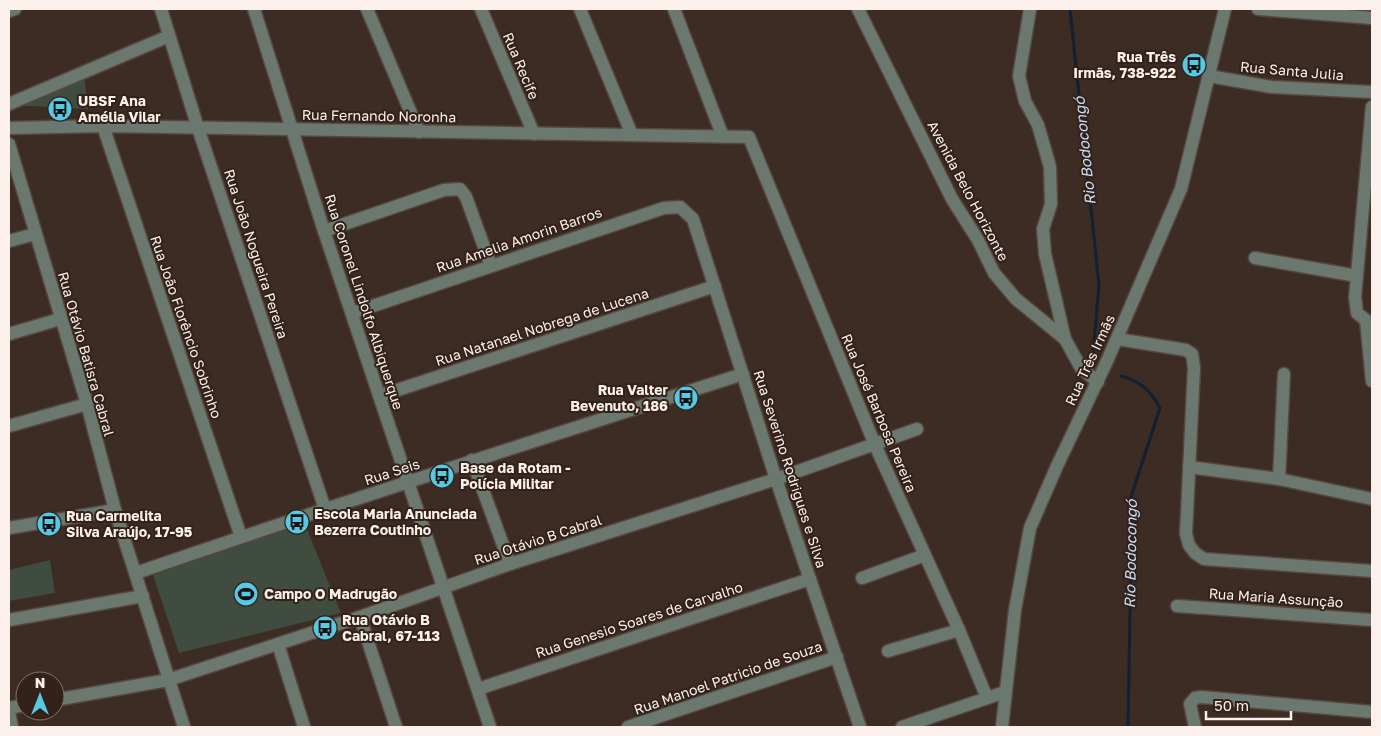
<svg xmlns="http://www.w3.org/2000/svg" width="1381" height="736" font-family="'Golos Text',sans-serif">
  <style>
    .green { fill: #3f4c3f }
    .lines { fill: none; stroke-linecap: round; stroke-linejoin: round }
    .stream { stroke: #122034; stroke-width: 3 }
    .minor-casing { stroke: #57473f; stroke-width: 15 }
    .minor { stroke: #6b7870; stroke-width: 12 }
    .labels { text-anchor: middle; stroke-width: 4; stroke-linejoin: round; paint-order: stroke }
    .poi-label { font-size: 14px; font-weight: bold; fill: #fbf0eb; stroke: #32221a; text-anchor: start }
    .street-label { font-size: 14px; fill: #fbf0eb; stroke: #32221a }
    .water-label { font-size: 15px; font-style: italic; fill: #cbdffb; stroke: #32221a }
  </style>
  <rect width="100%" height="100%" fill="#3c2c23"/>
  <g class="green">
    <path d="M84 74 88 109 9 105Z"/>
    <path d="M304 522 341 613 179 653 153 575Z"/>
    <path d="M50 560 55 593 9 601V570Z"/>
  </g>
  <g class="lines">
    <g class="stream">
      <path d="M1070 9 1099 285 1093 353"/>
      <path d="M1121 376C1140 381 1151 391 1160 408L1129 503 1131 550 1128 727"/>
    </g>
    <defs>
      <g id="minor">
        <path d="M161 9 198 128 325 509"/>
        <path d="M254 9 324 231 490 727"/>
        <path d="M367 9 419 132"/>
        <path d="M481 9 534 134"/>
        <path d="M580 9 632 135"/>
        <path d="M674 9 723 137"/>
        <path d="M858 9 952 199 978 240 994 273 1016 299 1065 339"/>
        <path d="M1030 9 1019 76 1025 101 1038 125 1050 167 1051 204 1043 229 1045 254 1065 339 1081 368 1098 382"/>
        <path d="M1258 9 1372 18"/>
        <path d="M9 11 15 9"/>
        <path d="M1209 76 1272 87 1372 92"/>
        <path d="M9 104 169 36"/>
        <path d="M1372 107 1355 297 1357 313 1366 320 1372 381"/>
        <path d="M103 126 241 537"/>
        <path d="M9 128 103 126 749 137 875 445 959 630 987 698"/>
        <path d="M9 144 87 404 115 510 184 727"/>
        <path d="M324 231 444 190 460 189 466 197 491 266"/>
        <path d="M9 241 35 234"/>
        <path d="M1255 258 1357 276"/>
        <path d="M352 313 664 208 680 207 693 219 776 479 860 727"/>
        <path d="M9 334 60 319"/>
        <path d="M1117 339 1186 350 1192 354 1194 368 1186 534 1189 545 1195 553 1204 559 1372 571"/>
        <path d="M379 396 715 286"/>
        <path d="M9 426 87 404"/>
        <path d="M472 460 510 564"/>
        <path d="M1189 467 1279 479 1372 499"/>
        <path d="M1279 479 1284 374"/>
        <path d="M9 528 115 510"/>
        <path d="M136 573C337 504 540 439 743 374"/>
        <path d="M862 578 925 555"/>
        <path d="M1177 606 1372 620"/>
        <path d="M360 617 396 727"/>
        <path d="M9 620 143 596"/>
        <path d="M278 644 304 727"/>
        <path d="M888 651 959 630"/>
        <path d="M478 689 810 579"/>
        <path d="M55 700 168 680 360 617 510 564 776 479 917 429"/>
        <path d="M9 708 25 705"/>
        <path d="M9 712 12 727"/>
        <path d="M628 727 837 657"/>
        <path d="M902 727 1005 692"/>
        <path d="M1002 727 1015 610 1030 528 1057 466 1108 359 1181 189 1225 9"/>
        <path d="M1195 727 1190 704 1195 698 1201 697 1372 712"/>
      </g>
    </defs>
    <use href="#minor" class="minor-casing"/>
    <use href="#minor" class="minor"/>
  </g>
  <defs>
    <symbol id="bus-disc" viewBox="-11 -11 22 22"><circle r="9.5" fill="#58c9e3" stroke="#32221a"/><path d="M-5-6H5V4H4V6H2V4H-2V6H-4V4H-5ZM-3.5-4V0h7V-4ZM-3.5 1.2v1.5H-2V1.2ZM2 1.2v1.5H3.5V1.2Z" fill="#111"/></symbol>
    <symbol id="stadium-disc" viewBox="-11 -11 22 22"><circle r="9.5" fill="#58c9e3" stroke="#32221a"/><path d="M0-5a6.5 5 0 1 0 0 10a6.5 5 0 1 0 0-10ZM-3.5-1.8h7v3.6h-7Z" fill="#111"/></symbol>
  </defs>
  <g fill-rule="evenodd">
    <use href="#bus-disc" x="1180" y="51" width="28" height="28"/>
    <use href="#bus-disc" x="46" y="95" width="28" height="28"/>
    <use href="#bus-disc" x="672" y="384" width="28" height="28"/>
    <use href="#bus-disc" x="428" y="462" width="28" height="28"/>
    <use href="#bus-disc" x="283" y="508" width="28" height="28"/>
    <use href="#bus-disc" x="35" y="510" width="28" height="28"/>
    <use href="#stadium-disc" x="232" y="580" width="28" height="28"/>
    <use href="#bus-disc" x="311" y="614" width="28" height="28"/>
  </g>
  <g class="labels">
    <g class="poi-label">
      <text x="1176" y="62" text-anchor="end">Rua Três<tspan x="1176" dy="16">Irmãs, 738-922</tspan></text>
      <text x="78" y="106">UBSF Ana<tspan x="78" dy="16">Amélia Vilar</tspan></text>
      <text x="668" y="395" text-anchor="end">Rua Valter<tspan x="668" dy="16">Bevenuto, 186</tspan></text>
      <text x="460" y="473">Base da Rotam -<tspan x="460" dy="16">Polícia Militar</tspan></text>
      <text x="314" y="519">Escola Maria Anunciada<tspan x="314" dy="16">Bezerra Coutinho</tspan></text>
      <text x="66" y="521">Rua Carmelita<tspan x="66" dy="16">Silva Araújo, 17-95</tspan></text>
      <text x="264" y="599">Campo O Madrugão</text>
      <text x="342" y="625">Rua Otávio B<tspan x="342" dy="16">Cabral, 67-113</tspan></text>
    </g>
    <g class="street-label">
      <text transform="translate(521 66) rotate(67)" y="5">Rua Recife</text>
      <text transform="translate(1292 71) rotate(5)" y="5">Rua Santa Julia</text>
      <text transform="translate(379 116) rotate(1)" y="5">Rua Fernando Noronha</text>
      <text transform="translate(968 191) rotate(62)" y="5">Avenida Belo Horizonte</text>
      <text transform="translate(519 240) rotate(-19)" y="5">Rua Amelia Amorin Barros</text>
      <text transform="translate(256 254) rotate(72)" y="5">Rua João Nogueira Pereira</text>
      <text transform="translate(364 302) rotate(72)" y="5">Rua Coronel Lindolfo Albiquerque</text>
      <text transform="translate(186 327) rotate(71)" y="5">Rua João Florêncio Sobrinho</text>
      <text transform="translate(542 327) rotate(-18)" y="5">Rua Natanael Nobrega de Lucena</text>
      <text transform="translate(86 354) rotate(74)" y="5">Rua Otávio Batisra Cabral</text>
      <text transform="translate(1090 360) rotate(-65)" y="5">Rua Três Irmãs</text>
      <text transform="translate(879 413) rotate(67)" y="5">Rua José Barbosa Pereira</text>
      <text transform="translate(790 469) rotate(72)" y="5">Rua Severino Rodrigues e Silva</text>
      <text transform="translate(392 472) rotate(-18)" y="5">Rua Seis</text>
      <text transform="translate(538 540) rotate(-18)" y="5">Rua Otávio B Cabral</text>
      <text transform="translate(1276 598) rotate(4)" y="5">Rua Maria Assunção</text>
      <text transform="translate(639 620) rotate(-18)" y="5">Rua Genesio Soares de Carvalho</text>
      <text transform="translate(728 678) rotate(-19)" y="5">Rua Manoel Patricio de Souza</text>
    </g>
    <g class="water-label">
      <text transform="translate(1085 151) rotate(-96)" y="5">Rio Bodocongó</text>
      <text transform="translate(1131 554) rotate(-89)" y="5">Rio Bodocongó</text>
    </g>
  </g>
  <rect width="1381" height="736" fill="none" stroke="#fbf0eb" stroke-width="20"/>
  <g transform="translate(40 696)"><circle r="24" fill="#32221a" stroke="#82746e"/>
  <path d="M0-4L9 19L0 12L-9 19Z" fill="#58c9e3"/>
  <text y="-8" font-size="14" font-weight="bold" text-anchor="middle" fill="#fbf0eb">N</text>
  </g>
  <path d="M1206 711v8h85v-8" fill="none" stroke="#fbf0eb" stroke-width="2.5"/>
  <text x="1214" y="711" font-size="15" fill="#fbf0eb" stroke="#32221a" stroke-width="4" paint-order="stroke">50 m</text>
</svg>
